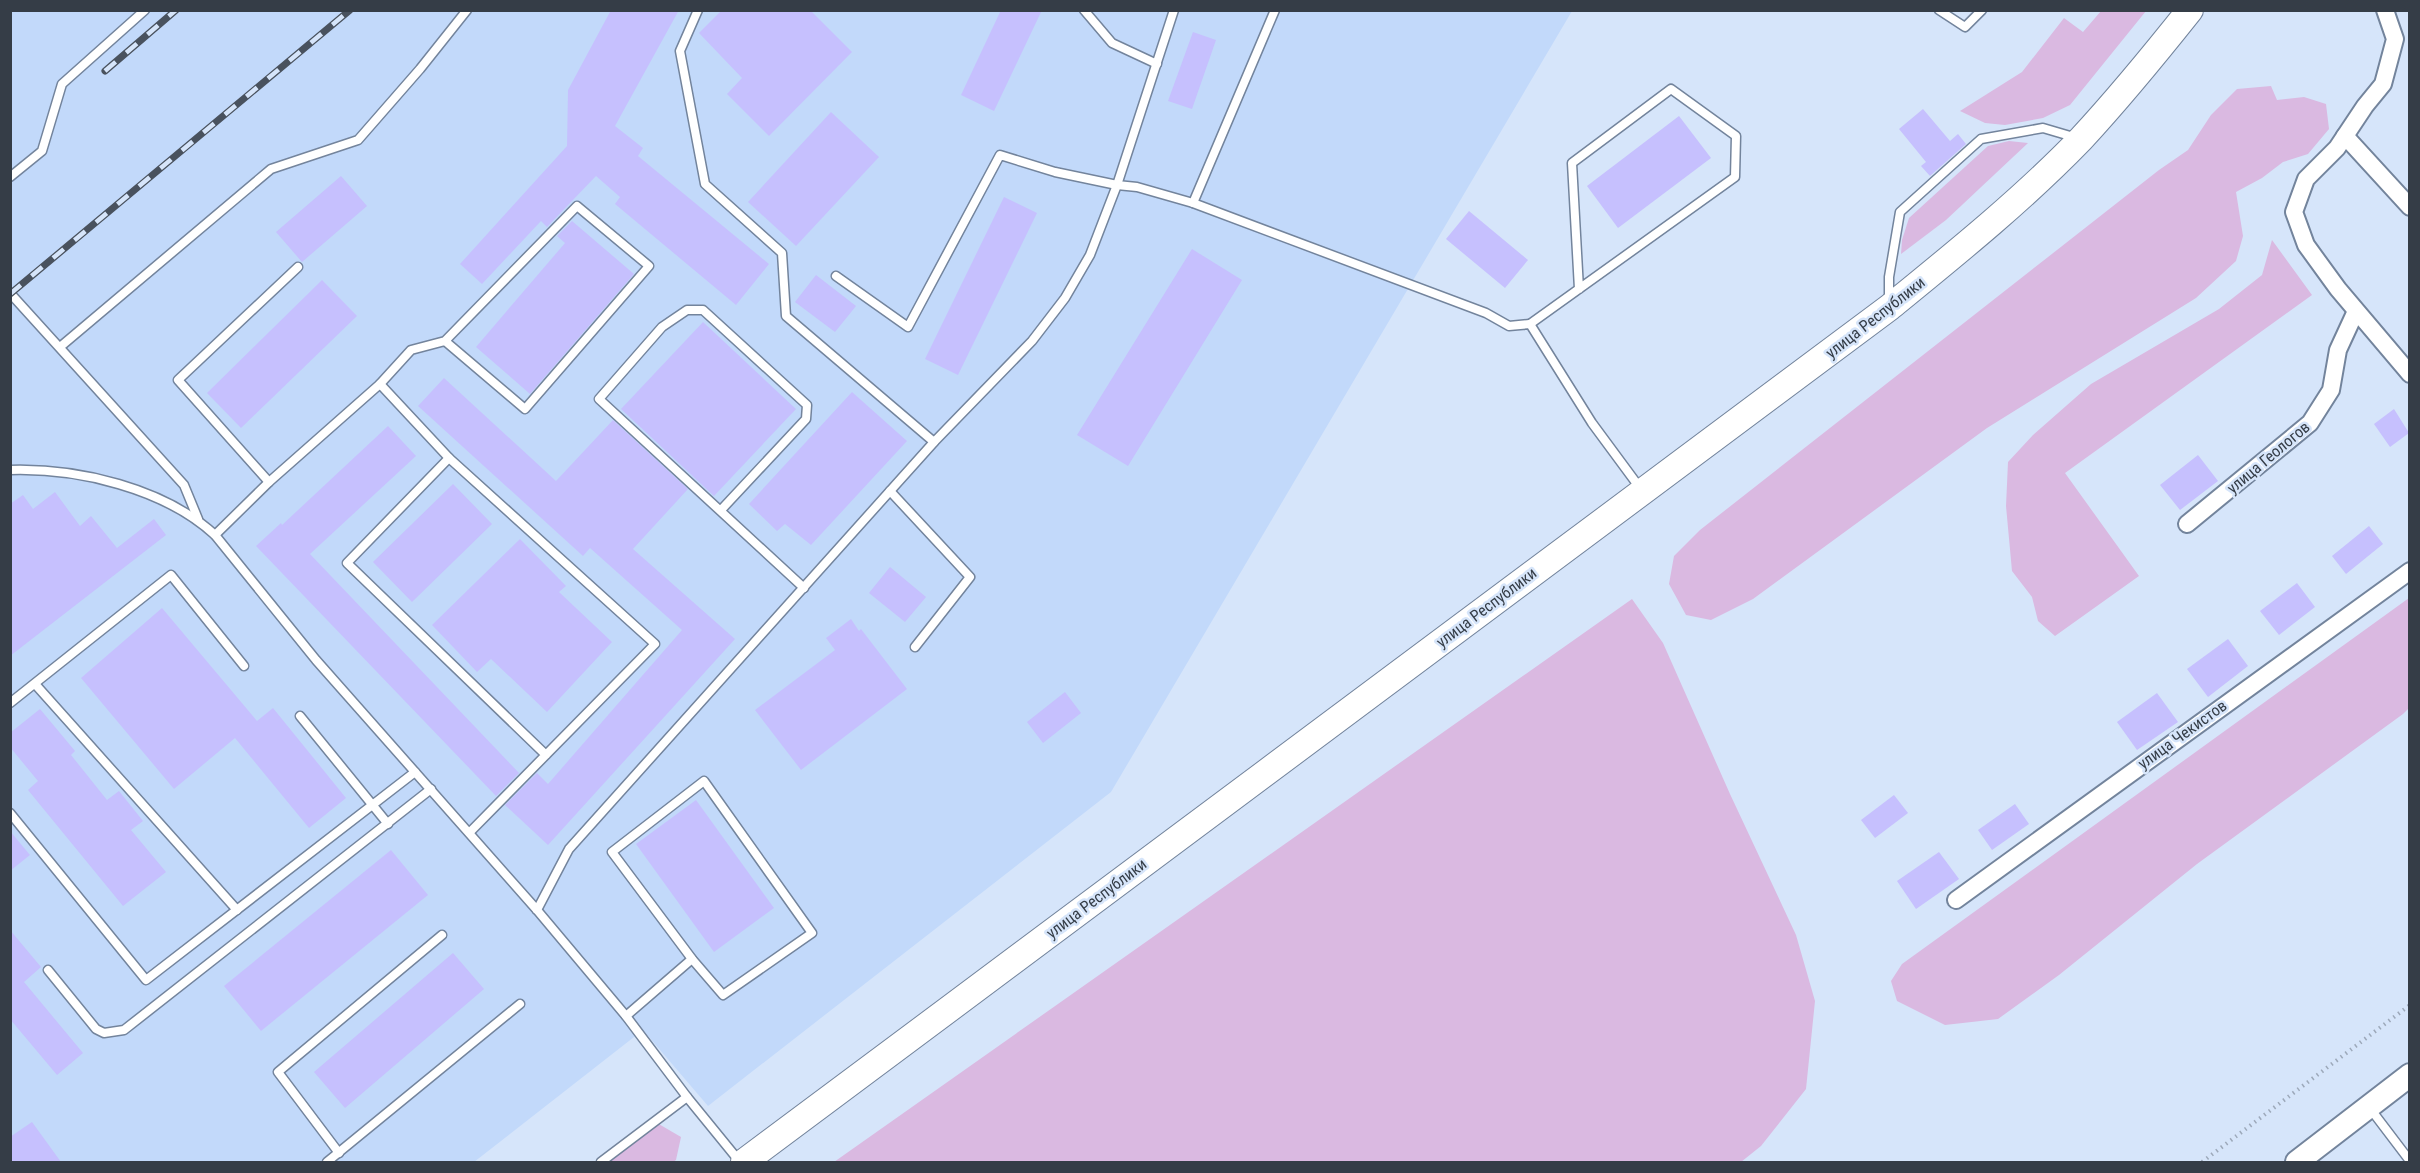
<svg xmlns="http://www.w3.org/2000/svg" width="2420" height="1173" font-family="'Roboto Condensed',sans-serif">
  <style>
    .built { fill: #c2d9fa }
    .green { fill: #dab9e1 }
    .building { fill: #c6c0fe }
    .lines { fill: none; stroke-linecap: round; stroke-linejoin: round }
    .lane-casing { stroke: #73849c; stroke-width: 11 }
    .street-casing { stroke: #73849c; stroke-width: 20 }
    .secondary-casing { stroke: #73849c; stroke-width: 26 }
    .primary-casing { stroke: #73849c; stroke-width: 28 }
    .path { stroke: #9da9ba; stroke-width: 4; stroke-dasharray: 1.5 4.5; stroke-linecap: butt }
    .lane { stroke: #fff; stroke-width: 8 }
    .street { stroke: #fff; stroke-width: 16 }
    .secondary { stroke: #fff; stroke-width: 22 }
    .primary { stroke: #fff; stroke-width: 26 }
    .rail-casing { stroke: #49525e; stroke-width: 7 }
    .rail { stroke: #d6e5fa; stroke-width: 4.5; stroke-dasharray: 14; stroke-linecap: butt }
    .labels { text-anchor: middle; stroke-width: 5; stroke-linejoin: round; paint-order: stroke }
    .street-label { font-size: 16px; fill: #353d47; stroke: #d6e5fa }
  </style>
  <rect width="100%" height="100%" fill="#d6e5fa"/>
  <path class="built" d="M10 11H1572L1111 792 708 1106 643 1030 474 1162H11Z"/>
  <g class="green">
    <path d="M2101 11H2146L2070 105 2043 118 2005 125 1985 123 1960 111 2022 72 2064 18 2083 32Z"/>
    <path d="M2271 86 2277 100 2304 97 2326 104 2329 129 2308 154 2283 162 2262 178 2236 192 2243 236 2236 261 2196 298 1987 428 1753 599 1711 620 1686 615 1669 584 1674 556 1700 530 2159 170 2188 150 2211 115 2237 89Z"/>
    <path d="M2009 141 2028 143 1946 220 1901 254 1902 240 1909 218 1988 146Z"/>
    <path d="M2272 240 2312 295 2065 473 2139 576 2055 636 2038 621 2032 597 2012 571 2006 506 2008 462 2033 435 2091 384 2219 309 2262 275Z"/>
    <path d="M2409 598V708L2403 714 2197 864 2059 975 1998 1019 1945 1025 1897 1001 1891 981 1902 964Z"/>
    <path d="M1632 599 1663 643 1730 794 1796 935 1815 1001 1806 1089 1761 1146 1741 1162H834Z"/>
    <path d="M657 1123 681 1137 676 1160 673 1162H603Z"/>
  </g>
  <g class="building">
    <path d="M611 10H679L615 126 643 148 638 156 769 264 736 305 615 204 620 197 596 176 547 227 541 221 482 284 460 264 567 146 568 90Z"/>
    <path d="M722 10H810L852 52 769 136 727 94 742 78 699 33Z"/>
    <path d="M1001 10H1042L994 111 961 95Z"/>
    <path d="M1193 32 1216 40 1192 109 1168 101Z"/>
    <path d="M1923 109 1950 141 1958 134 1966 144 1930 176 1921 166 1926 162 1899 129Z"/>
    <path d="M831 112 879 157 796 246 748 202Z"/>
    <path d="M1679 116 1711 158 1618 228 1587 186Z"/>
    <path d="M341 176 367 206 302 262 276 232Z"/>
    <path d="M1004 197 1037 213 958 375 925 359Z"/>
    <path d="M1469 211 1528 260 1505 288 1446 239Z"/>
    <path d="M572 221 634 274 530 394 476 347 565 243 557 236Z"/>
    <path d="M1192 249 1242 280 1128 466 1077 435Z"/>
    <path d="M816 275 856 306 835 332 795 302Z"/>
    <path d="M322 280 357 316 241 428 207 393Z"/>
    <path d="M703 322 796 409 714 496 621 409Z"/>
    <path d="M444 378 556 481 613 420 688 489 633 549 735 639 548 845 505 805 537 773 548 784 682 630 590 548 583 556 418 406Z"/>
    <path d="M852 392 907 441 811 545 785 524 777 531 749 504Z"/>
    <path d="M2394 409 2409 433 2390 447 2374 424Z"/>
    <path d="M388 426 416 456 310 554 519 773 496 796 256 546 281 523 282 525Z"/>
    <path d="M2198 455 2218 481 2180 510 2160 485Z"/>
    <path d="M453 484 492 524 412 602 373 562Z"/>
    <path d="M55 492 80 526 91 516 117 548 154 519 166 535 10 656V504L23 495 33 509Z"/>
    <path d="M2369 526 2383 544 2346 574 2332 556Z"/>
    <path d="M520 539 566 586 559 592 612 642 547 712 491 659 477 672 432 625Z"/>
    <path d="M890 567 926 597 905 622 869 593Z"/>
    <path d="M2297 583 2315 607 2279 635 2260 611Z"/>
    <path d="M162 608 257 721 273 708 346 798 309 828 235 738 174 789 81 678Z"/>
    <path d="M851 619 859 631 861 629 907 689 801 770 755 710 835 650 826 638Z"/>
    <path d="M2228 639 2248 666 2208 697 2187 669Z"/>
    <path d="M1065 692 1081 713 1043 743 1027 722Z"/>
    <path d="M2157 693 2178 722 2137 750 2117 722Z"/>
    <path d="M40 709 75 751 71 755 107 800 119 791 143 821 131 830 166 872 123 906 28 790 38 781 10 747V733Z"/>
    <path d="M1894 795 1908 813 1875 838 1861 820Z"/>
    <path d="M696 800 774 908 714 952 636 844Z"/>
    <path d="M2015 804 2029 824 1992 850 1978 830Z"/>
    <path d="M10 831 30 855 10 871Z"/>
    <path d="M391 850 428 895 261 1031 224 986Z"/>
    <path d="M1939 852 1959 879 1916 909 1897 881Z"/>
    <path d="M10 930 41 967 24 982 83 1053 57 1075 10 1019Z"/>
    <path d="M453 953 484 989 345 1108 314 1072Z"/>
    <path d="M32 1122 61 1162H10V1137Z"/>
  </g>
  <g class="lines">
    <defs>
      <g id="lane">
        <path d="M698 10 680 51 705 184 782 253 786 316 934 442"/>
        <path d="M1084 10 1112 43 1157 64"/>
        <path d="M1275 10 1193 203 1486 313 1509 326 1530 324 1592 423 1640 488"/>
        <path d="M1939 10 1965 27 1982 10"/>
        <path d="M10 177 42 151 62 84 145 10"/>
        <path d="M836 276 908 327 1000 155 1055 172 1117 185 1137 187 1193 203"/>
        <path d="M10 293 184 485 198 519"/>
        <path d="M1889 300V277L1900 212 1981 139 2043 128 2077 138"/>
        <path d="M1530 324 1735 177 1736 136 1671 89 1572 163 1579 289"/>
        <path d="M60 347 271 169 358 140 420 69 467 10"/>
        <path d="M380 384 411 350 445 341 577 206 649 266 525 409 445 341"/>
        <path d="M10 470C78 468 164 488 215 535L316 660 537 910 626 1016 687 1097"/>
        <path d="M269 482 178 380 298 267"/>
        <path d="M890 491 970 577 915 647"/>
        <path d="M721 510 806 419 807 405 703 310H687L662 327 599 399 804 588"/>
        <path d="M215 535 269 482 380 384 449 458"/>
        <path d="M35 684 237 910"/>
        <path d="M10 703 171 575 244 666"/>
        <path d="M300 716 388 824"/>
        <path d="M704 781 812 933 723 995 692 959 612 852Z"/>
        <path d="M10 813 146 980 415 772"/>
        <path d="M470 832 655 644 449 458 347 563 546 755"/>
        <path d="M537 910 569 849 934 442 1032 341 1065 298 1090 255 1117 185 1174 10"/>
        <path d="M48 970 96 1029 104 1033 124 1030 431 789"/>
        <path d="M626 1016 692 959"/>
        <path d="M2369 1107 2410 1161"/>
        <path d="M339 1153 278 1072 442 935"/>
        <path d="M327 1162 520 1004"/>
        <path d="M601 1162 687 1097 740 1162"/>
      </g>
      <g id="street">
        <path d="M2385 10 2395 39 2383 84 2365 106 2337 148 2306 179 2294 212 2306 245 2338 289 2410 374"/>
        <path d="M2345 136 2410 207"/>
        <path d="M2187 524 2310 423 2331 390 2338 350 2356 311"/>
        <path d="M1956 900 2410 571"/>
      </g>
      <path id="secondary" d="M2297 1162 2410 1075"/>
      <path id="primary" d="M744 1162 1890 307C1955 254 2022 200 2081 139 2119 98 2155 54 2190 10"/>
    </defs>
    <use href="#lane" class="lane-casing"/>
    <use href="#street" class="street-casing"/>
    <use href="#secondary" class="secondary-casing"/>
    <use href="#primary" class="primary-casing"/>
    <path class="path" d="M2202 1162 2410 1005"/>
    <use href="#lane" class="lane"/>
    <use href="#street" class="street"/>
    <use href="#secondary" class="secondary"/>
    <use href="#primary" class="primary"/>
    <defs>
      <g id="rail">
        <path d="M105 71 176 10"/>
        <path d="M10 294 350 10"/>
      </g>
    </defs>
    <use href="#rail" class="rail-casing"/>
    <use href="#rail" class="rail"/>
  </g>
  <g class="labels">
    <g class="street-label">
      <text transform="translate(1875 317) rotate(-38)" y="6">улица Республики</text>
      <text transform="translate(2268 457) rotate(-40)" y="6">улица Геологов</text>
      <text transform="translate(1486 607) rotate(-37)" y="6">улица Республики</text>
      <text transform="translate(2182 734) rotate(-36)" y="6">улица Чекистов</text>
      <text transform="translate(1096 898) rotate(-37)" y="6">улица Республики</text>
    </g>
  </g>
  <rect width="2420" height="1173" fill="none" stroke="#353d47" stroke-width="24"/>
</svg>
